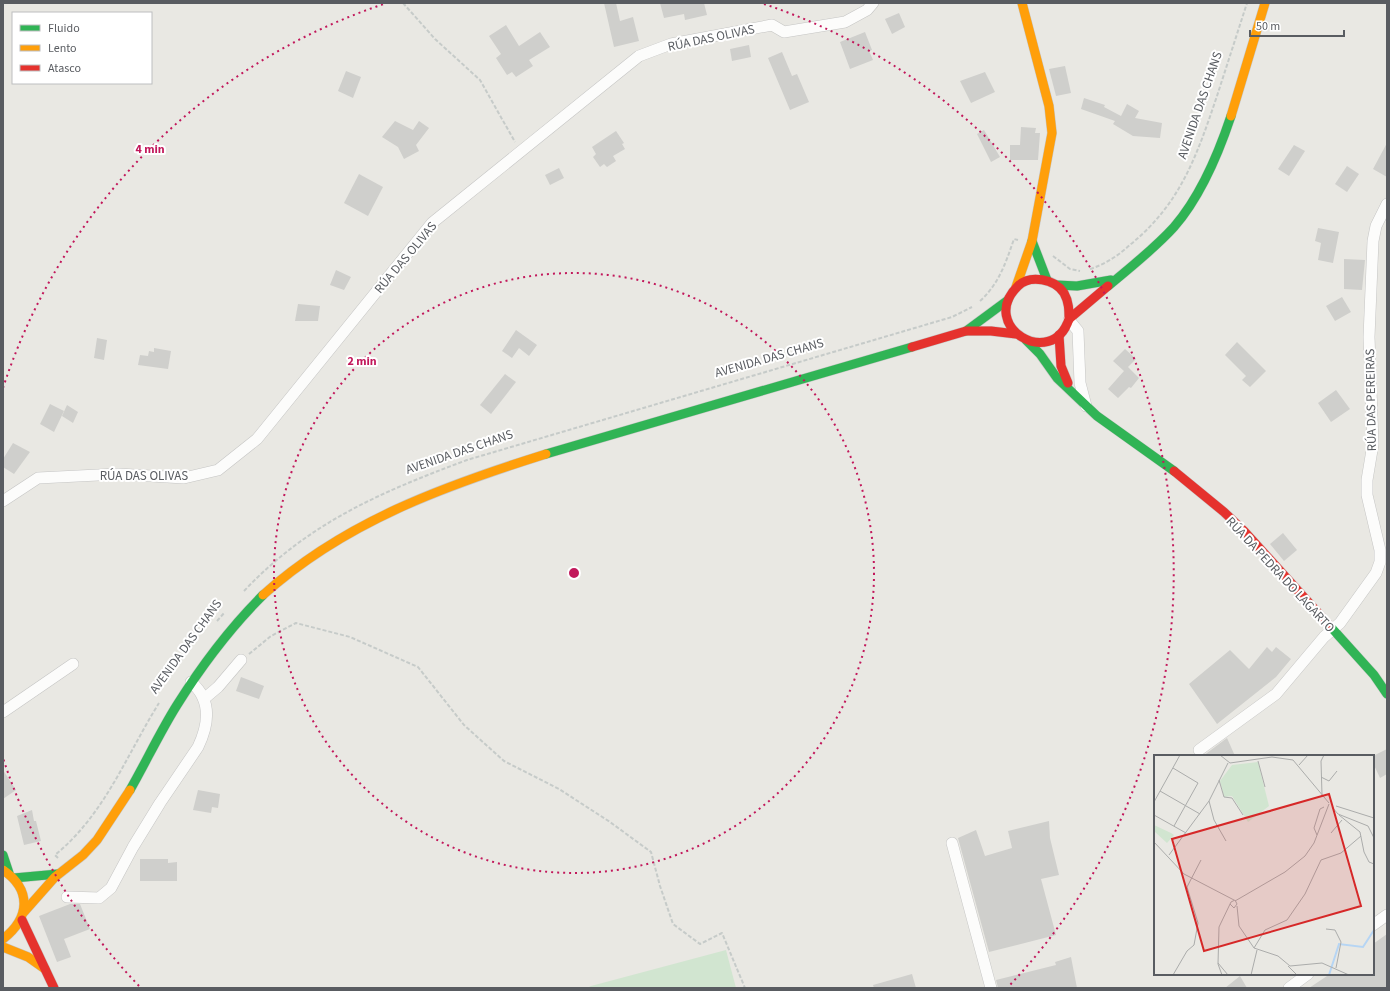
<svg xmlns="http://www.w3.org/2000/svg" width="1390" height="991" font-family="'Source Sans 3',sans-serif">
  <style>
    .green { fill: #d1e5d0 }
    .building { fill: #cfcfcc }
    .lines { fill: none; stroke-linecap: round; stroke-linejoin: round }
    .street-casing { stroke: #c5c5c4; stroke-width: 12 }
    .fast-casing { stroke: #c6c6c5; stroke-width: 10 }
    .slow-casing { stroke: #c6c6c5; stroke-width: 10 }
    .jam-casing { stroke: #c6c6c5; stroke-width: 10 }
    .path { stroke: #c6cbc9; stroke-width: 2; stroke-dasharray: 4 2; stroke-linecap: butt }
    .street { stroke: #fcfcfb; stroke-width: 11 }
    .fast { stroke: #30b455; stroke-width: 9 }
    .slow { stroke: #ff9f0a; stroke-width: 9 }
    .jam { stroke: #e5322d; stroke-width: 9 }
    .ring { fill: none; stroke: #c2185b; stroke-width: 2; stroke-dasharray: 2 4 }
    .labels { text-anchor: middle; stroke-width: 4; stroke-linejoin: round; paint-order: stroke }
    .street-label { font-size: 13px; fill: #595c61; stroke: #fff }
    .inset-river { fill: none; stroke: #b6d5f4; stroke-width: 2 }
    .inset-road { fill: none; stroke: #abacab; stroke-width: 1 }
    .view { fill: #d62828; fill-opacity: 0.15; stroke: #d62828; stroke-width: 2 }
    .inset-edge { fill: none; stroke: #595c61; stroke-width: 2 }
    .centre { fill: #c2185b; stroke: #fff; stroke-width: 2 }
    .ring-label { font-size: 12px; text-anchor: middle; font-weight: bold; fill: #c2185b; stroke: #fff; stroke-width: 4; stroke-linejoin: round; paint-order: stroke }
  </style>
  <rect width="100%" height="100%" fill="#e9e8e3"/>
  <path class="green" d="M726 950 736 988H587L591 986Z"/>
  <g class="building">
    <path d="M604 3H616L620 21 633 17 639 41 614 47Z"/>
    <path d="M660 3H704L707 15 685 20 684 14 664 18Z"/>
    <path d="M899 13 905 27 892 34 885 19Z"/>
    <path d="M506 25 519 46 540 32 550 47 529 60 533 66 516 77 512 72 507 75 496 58 501 54 489 36Z"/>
    <path d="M865 32 872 50 869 51 873 60 850 69 840 42Z"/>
    <path d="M749 45 751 57 732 61 730 49Z"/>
    <path d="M782 52 792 76 797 74 809 102 790 110 768 58Z"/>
    <path d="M1065 66 1071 93 1056 96 1049 69Z"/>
    <path d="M346 71 361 77 353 98 338 91Z"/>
    <path d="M985 72 995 92 971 103 960 81Z"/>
    <path d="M1084 98 1105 105 1104 107 1121 116 1127 104 1139 111 1135 118 1162 123 1160 138 1133 136 1113 124 1115 121 1081 109Z"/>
    <path d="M395 121 413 130 419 121 429 128 416 145 419 151 404 159 398 147 382 137Z"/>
    <path d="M1021 127 1036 128 1035 133H1040L1038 160H1010V145H1020Z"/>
    <path d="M984 130 1000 157 991 162 977 134Z"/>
    <path d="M616 131 624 143 622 144 625 149 613 156 616 161 607 167 604 164 600 167 593 157 596 154 592 147Z"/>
    <path d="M1387 143V177L1373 169Z"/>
    <path d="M1294 145 1305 151 1289 176 1278 169Z"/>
    <path d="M1347 166 1359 174 1347 192 1335 184Z"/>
    <path d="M559 168 564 178 550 185 545 175Z"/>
    <path d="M359 174 383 187 368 216 344 203Z"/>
    <path d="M1318 228 1339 232 1333 263 1318 260 1321 243 1315 241Z"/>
    <path d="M1344 259 1365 260 1362 290 1344 289Z"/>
    <path d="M336 270 351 277 344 290 330 285Z"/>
    <path d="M1342 297 1351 312 1335 321 1326 306Z"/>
    <path d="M298 304 320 306 318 321H295Z"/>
    <path d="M516 330 537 345 529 356 519 348 512 358 502 351Z"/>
    <path d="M97 338 107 340 104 360 94 358Z"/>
    <path d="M1237 342 1266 371 1250 387 1242 380 1246 376 1225 355Z"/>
    <path d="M154 348 171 351 168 369 138 365 140 355 148 356 149 351 154 352Z"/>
    <path d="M1125 349 1136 359 1128 367 1139 378 1131 388 1129 387 1118 398 1108 389 1124 371 1113 361Z"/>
    <path d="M505 374 516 382 491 414 480 405Z"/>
    <path d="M1336 390 1350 409 1331 422 1318 403Z"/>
    <path d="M50 404 64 411 54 432 40 424Z"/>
    <path d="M67 405 78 412 73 423 62 416Z"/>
    <path d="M13 443 30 452 14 474 3 467V459Z"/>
    <path d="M1283 533 1297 550 1284 561 1270 544Z"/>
    <path d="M1267 647 1272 652 1276 647 1291 659 1276 677 1217 724 1189 684 1230 650 1249 669Z"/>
    <path d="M241 677 264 686 259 699 236 691Z"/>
    <path d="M1227 738 1235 756H1202H1203Z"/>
    <path d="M1387 749V774L1380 778 1373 763V756Z"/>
    <path d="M3 770 16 790 3 799Z"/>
    <path d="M198 790 220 794 218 808 212 807 211 813 193 810Z"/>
    <path d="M32 810 34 821H36L41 841 24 845 17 816Z"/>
    <path d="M1049 821 1050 838 1059 875 1041 879 1056 935 989 952 958 838 976 830 985 856 1012 848 1008 831Z"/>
    <path d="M140 859H168V863L177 862V881H140Z"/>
    <path d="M70 904H80L90 929 64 939 71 957 57 962 39 916Z"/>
    <path d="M1387 934V988H1309L1330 974H1373V944Z"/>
    <path d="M1071 957 1077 988H998L996 980 1056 965 1055 962Z"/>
    <path d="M912 974 916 988H874L873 985Z"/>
    <path d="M1240 976 1247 988H1225Z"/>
  </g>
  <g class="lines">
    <defs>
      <g id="street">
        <path d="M1069 320 1078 331 1080 383 1086 406"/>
        <path d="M3 501 38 478 118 474 184 478 218 470 257 439 432 223 639 56 671 44 772 25 784 32 845 22 867 10 873 3"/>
        <path d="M205 698 218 687 241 660"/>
        <path d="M3 712 73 664"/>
        <path d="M1199 750 1276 694 1324 637 1340 623 1376 573 1380 562V550L1367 495V480L1373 444 1369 337 1373 241 1376 226 1387 204"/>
        <path d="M952 843 991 988"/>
        <path d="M67 897 99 898 111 888 133 847 160 803 198 747C209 724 212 700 191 682"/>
        <path d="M1373 925 1387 915"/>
        <path d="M1289 988 1308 974"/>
      </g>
      <g id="fast">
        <path d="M1032 241 1047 280"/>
        <path d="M1057 285 1077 286 1111 280"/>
        <path d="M1108 286C1131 267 1154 249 1174 227 1201 196 1218 155 1231 116"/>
        <path d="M966 331 1008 300"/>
        <path d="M1026 340 1040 354 1057 378 1097 416 1174 471"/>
        <path d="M546 454 912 347"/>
        <path d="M1329 625 1374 675 1387 694"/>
        <path d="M130 790C146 762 160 732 177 705 202 665 230 628 263 595"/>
        <path d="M3 855 9 873"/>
        <path d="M14 878 58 874"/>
      </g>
      <g id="slow">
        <path d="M1231 116 1265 3"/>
        <path d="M1016 287 1032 241 1052 133 1049 106 1022 3"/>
        <path d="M263 595C344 522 444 486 546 454"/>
        <path d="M3 870C32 890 30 918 3 939"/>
        <path d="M24 912 55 877 83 855 97 840 130 790"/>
        <path d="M3 947 28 957 45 969"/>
      </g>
      <g id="jam">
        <path d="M1069 320C1069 310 1069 302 1064 293 1055 279 1030 274 1018 286 977 326 1052 371 1069 319L1108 286"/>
        <path d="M1059 335 1061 366 1068 383"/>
        <path d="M912 347 966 331H991L1016 334"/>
        <path d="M1174 471 1224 512 1244 531 1329 625"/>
        <path d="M22 920 54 988"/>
      </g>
    </defs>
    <use href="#street" class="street-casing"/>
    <use href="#fast" class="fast-casing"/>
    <use href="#slow" class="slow-casing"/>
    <use href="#jam" class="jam-casing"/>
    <g class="path">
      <path d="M403 3 435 39 480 80 515 142"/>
      <path d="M1053 256 1070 269 1080 271"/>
      <path d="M1090 269C1106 264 1119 255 1131 244 1181 203 1197 155 1217 96 1227 65 1237 34 1247 3"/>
      <path d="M980 301C999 284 1006 262 1014 239L1018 240"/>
      <path d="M244 591C308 523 381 492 467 460L952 317 972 307"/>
      <path d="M217 621 225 612"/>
      <path d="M249 654 271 636 296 623 350 637 418 667 464 725 504 761 559 789 610 822 651 852 660 886 673 924 700 944 722 933 745 988"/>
      <path d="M58 858 55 855C105 814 126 756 159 703"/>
    </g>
    <use href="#street" class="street"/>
    <use href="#fast" class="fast"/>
    <use href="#slow" class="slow"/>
    <use href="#jam" class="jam"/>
  </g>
  <g class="ring">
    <circle cx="574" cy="573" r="300"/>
    <path d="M139 986A600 600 0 0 1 3 758M3 388A600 600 0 0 1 384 4M764 4A600 600 0 0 1 1009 986"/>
  </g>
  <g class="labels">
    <g class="street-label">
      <text transform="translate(711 37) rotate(-12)" y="5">RÚA DAS OLIVAS</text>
      <text transform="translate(1199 105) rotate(-71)" y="5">AVENIDA DAS CHANS</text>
      <text transform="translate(405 257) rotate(-50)" y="5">RÚA DAS OLIVAS</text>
      <text transform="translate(769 357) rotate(-16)" y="5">AVENIDA DAS CHANS</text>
      <text transform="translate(1370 400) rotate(-91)" y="5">RÚA DAS PEREIRAS</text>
      <text transform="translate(459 451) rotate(-19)" y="5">AVENIDA DAS CHANS</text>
      <text x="144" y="480">RÚA DAS OLIVAS</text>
      <text transform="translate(1281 574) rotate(47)" y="5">RÚA DA PEDRA DO LAGARTO</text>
      <text transform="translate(185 646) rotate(-54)" y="5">AVENIDA DAS CHANS</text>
    </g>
  </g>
  <g transform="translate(1154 755)">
    <rect width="220" height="220" fill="#e9e8e3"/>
    <path d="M104 7 115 51 94 67 78 41 70 42 66 26 78 10ZM0 70 17 78 20 80 13 88 0 76Z" fill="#d1e5d0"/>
    <path class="inset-river" d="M175 220 185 189 209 192 220 175"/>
    <path class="inset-road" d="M66 0 76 8 118 2 139 5 175 48M104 6 111 32M145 10 154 0M19 13 44 28 20 71M167 22 175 26 183 16M65 25 70 42 78 43 89 60M6 36 46 59M168 40 167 6 170 0M55 46 60 65 72 86M0 47 26 0M182 51 220 63M178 52 184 59 214 71 220 83M0 60 32 78M185 60 206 77 210 97 215 107 220 109M177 78 188 65M163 80 160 73 166 54 170 52M0 87 30 119 80 145M15 100 55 46 74 8M81 146 131 117 151 101 160 88 175 49M83 151 85 171 100 193 124 201 136 211 168 208 195 220M172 174 181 175 187 187 182 213M100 193 111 175 133 165 151 139 167 105 187 98 207 81M64 208 74 220M134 211 143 220M19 220 33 196 40 190 44 168 33 132 47 105M68 220 64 209 65 172 77 147 81 145 83 149 80 153 76 149M97 220 103 195"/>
    <path class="view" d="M175 39 207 151 50 196 18 84Z"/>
    <rect width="220" height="220" class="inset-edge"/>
  </g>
  <circle cx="574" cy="573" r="6" class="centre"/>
  <g class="ring-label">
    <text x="150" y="153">4 min</text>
    <text x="362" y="365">2 min</text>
  </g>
  <rect width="1390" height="991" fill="none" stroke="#595c61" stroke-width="8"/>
  <rect x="12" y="12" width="140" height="72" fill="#ffffff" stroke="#bdbec0"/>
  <rect x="20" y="25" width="20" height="6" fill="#30b455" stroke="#bdbec0"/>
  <text x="48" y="32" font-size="12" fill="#595c61">Fluido</text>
  <rect x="20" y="45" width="20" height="6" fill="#ff9f0a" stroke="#bdbec0"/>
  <text x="48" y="52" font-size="12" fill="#595c61">Lento</text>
  <rect x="20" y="65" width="20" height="6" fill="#e5322d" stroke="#bdbec0"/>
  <text x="48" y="72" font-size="12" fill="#595c61">Atasco</text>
  <path d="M1250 30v6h94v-6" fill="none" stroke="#595c61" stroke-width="2"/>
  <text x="1256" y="30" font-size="12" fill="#595c61" stroke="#ffffff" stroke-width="3" paint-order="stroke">50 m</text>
</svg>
